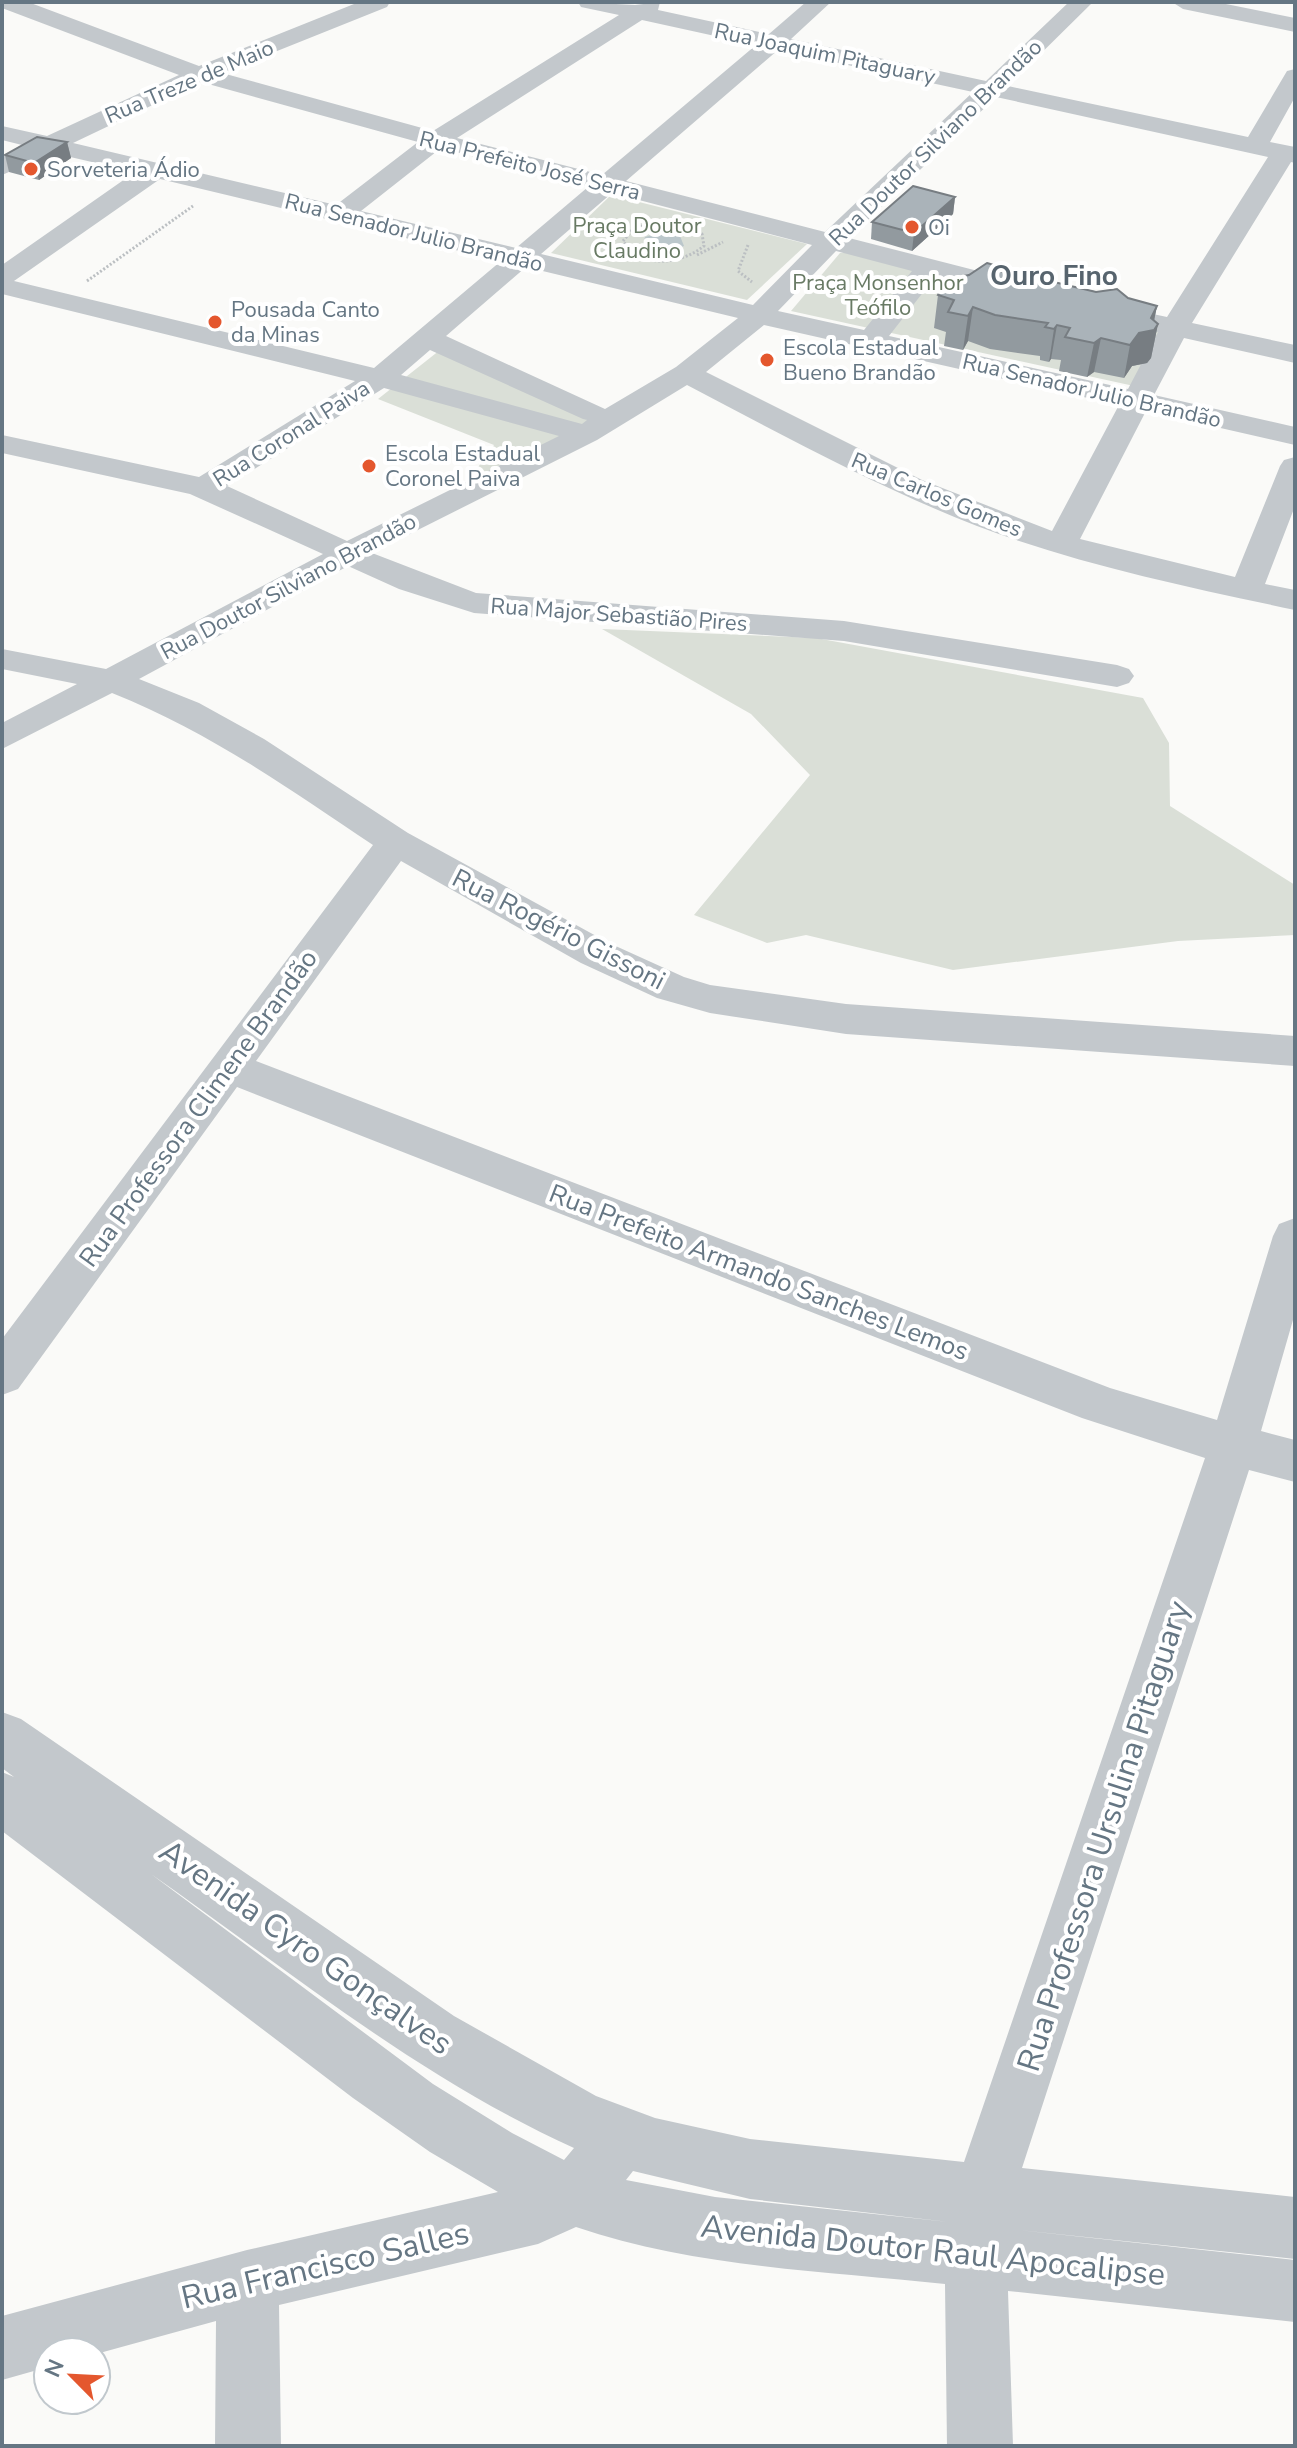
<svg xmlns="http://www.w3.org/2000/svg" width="1297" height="2448" font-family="'Nunito Sans',sans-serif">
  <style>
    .green { fill: #dadfd7 }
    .water { fill: #bbc7cb }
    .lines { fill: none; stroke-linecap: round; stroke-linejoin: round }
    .path { stroke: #bbbfc2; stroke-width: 3; stroke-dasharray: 2 2; stroke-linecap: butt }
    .minor { fill: #c3c8cc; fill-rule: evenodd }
    .wall { fill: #929a9f }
    .shaded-wall { fill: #777d82 }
    .building { fill: #aab3b9; stroke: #777d82; stroke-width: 2 }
    .poi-dot { fill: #e4572e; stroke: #fff; stroke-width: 3 }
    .labels { text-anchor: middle; stroke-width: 8; stroke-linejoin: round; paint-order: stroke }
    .far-street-label { font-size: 22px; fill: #657683; stroke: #fff }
    .far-poi-label { font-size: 22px; fill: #657683; stroke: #fff; text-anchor: start }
    .far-park-label { font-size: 22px; fill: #687a64; stroke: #fff }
    .street-label { font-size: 26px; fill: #657683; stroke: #fff }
    .far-district-label { font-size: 28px; font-weight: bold; fill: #57646e; stroke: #fff }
    .near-street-label { font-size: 32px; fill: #657683; stroke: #fff }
  </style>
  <rect width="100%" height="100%" fill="#fafaf8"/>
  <g class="green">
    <path d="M611 195 807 244 747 300 551 253Z"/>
    <path d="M853 252 1165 330 1134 386 791 311 840 253Z"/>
    <path d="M440 350 592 422 466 484 494 445 378 399Z"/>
    <path d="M602 629 816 638 1143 698 1169 743 1170 806 1295 885V935L1178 941 953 970 806 935 767 943 694 915 810 775 751 714Z"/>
  </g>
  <path class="water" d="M662 232 680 236 684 246 667 253 643 246 645 237Z"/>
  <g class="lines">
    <g class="path">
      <path d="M656 222 684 224 702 234 704 246C680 265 641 269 623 241L633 229Z"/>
      <path d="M748 245 738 271 752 282"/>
      <path d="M697 255 723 242"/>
      <path d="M87 281 193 206"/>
    </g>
    <g class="minor">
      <path d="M2 2H28L199 66 359 2H390L387 7 222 73 433 131 619 15 581 7 578 2 635 5 660 2 658 10 769 34 806 2H831L791 39 986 81 1069 2H1093L1008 86 1248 137 1287 71 1295 69V97L1270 142 1295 147V163L1291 162 1192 323 1295 345V363L1184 338 1154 395 1295 427V445L1146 411 1080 539 1235 577 1280 466 1284 460 1295 457V506L1265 584 1295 590V610C1188 587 1080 565 977 526 877 487 782 435 687 385L597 440 372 553 476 593 844 621 1117 665 1129 669 1134 676 1129 683 1117 687 844 641 474 613 399 589 348 566 139 679 199 703 264 739 408 833 609 943 684 977 710 985 846 1004 1295 1036V1066L846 1034 710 1013 657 998 581 963 401 861 256 1061 1110 1388 1217 1420 1273 1236 1279 1224 1295 1218V1313L1261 1431 1295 1440V1482L1249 1470 1022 2168 1295 2197V2259L1010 2229 1295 2260V2322L1008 2291 1013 2446H947L945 2284C823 2271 693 2267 576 2227L538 2244 279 2305 281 2446H215L216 2321 96 2354 48 2352V2367L2 2380V2316L247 2250 498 2192 430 2152 353 2098 2 1831V1772L14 1777 2 1768V1712L21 1719 454 2016 596 2096 655 2118 750 2139 964 2162 1205 1458 1082 1418 237 1087 18 1389 2 1395V1339L373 845C285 786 211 733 112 693L2 749V723L77 684 2 669V649L106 669 323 554 190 494 2 453V435L199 477 355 381 2 294V265L135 172 53 153 2 175V157L26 146 2 140V126L47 136 179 75 2 8ZM642 20 756 45 602 175 457 138ZM778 50 973 92 825 232 626 181ZM201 82 418 142 336 205 73 143ZM996 97 1268 157 1167 317 1101 303 1091 305 1087 311 1091 317 1158 332 1128 389 889 336 935 277 1023 299 1033 297 1037 291 1033 285 849 238ZM441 148 588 187 516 248 361 211ZM160 179 501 261 374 368 14 281ZM612 193 812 245 753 305 541 254ZM836 251 912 271 864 330 778 311ZM526 267 738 318 676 367 605 409 446 336ZM764 325 1119 405 1052 531 922 480 706 372ZM430 350 583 419 587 420 582 424 401 375ZM384 388 559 436 347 541 227 486ZM151 1874C288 1970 421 2079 574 2148L564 2160 512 2133 433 2084ZM633 2171 750 2199 949 2222 715 2197 626 2180Z"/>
      <path d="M1172 2H1216L1295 18V32L1183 9Z"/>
    </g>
  </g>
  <g class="wall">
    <path d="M67 142 71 158 39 180 9 172 5 155Z"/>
    <path d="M955 197 953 214 912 251 871 239 872 222Z"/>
    <path d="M1007 273 1128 298 1157 306 1154 321 1158 324 1151 358 1147 363 1132 366 1124 378 1094 372 1087 377 1059 371 1061 360 1051 359 1049 362 1040 360V356L990 349 968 341 963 350 944 346 946 332 934 328 938 295Z"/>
  </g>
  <g class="shaded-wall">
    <path d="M67 142 71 158 39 180 34 163Z"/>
    <path d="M955 197 953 214 912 251 914 233Z"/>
    <path d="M1157 306 1152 330 1158 324 1151 358 1147 363 1132 366 1124 378 1130 345Z"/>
    <path d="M973 307 968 341 963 350 968 316Z"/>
    <path d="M1057 325 1051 359 1049 362 1054 329Z"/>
    <path d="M1101 338 1094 372 1087 377 1094 343Z"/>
  </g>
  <g class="building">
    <path d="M37 137 67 142 34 163 5 155Z"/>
    <path d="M913 186 955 197 914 233 872 222Z"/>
    <path d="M987 263 1008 269 1003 272 1020 276 1026 272 1037 278 1096 292 1117 289 1128 298 1157 306 1151 318 1158 324 1154 330 1139 333 1130 345 1101 338 1094 343 1065 337 1070 328 1057 325 1054 329 1045 327 1048 323 995 315 973 307 968 316 948 312 954 300 938 295 948 279 969 275Z"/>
  </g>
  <g class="poi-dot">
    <circle cx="31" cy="169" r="8"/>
    <circle cx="912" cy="227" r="8"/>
    <circle cx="215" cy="322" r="8"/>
    <circle cx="767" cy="360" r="8"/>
    <circle cx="369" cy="466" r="8"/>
  </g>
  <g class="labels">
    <g class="far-street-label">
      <text transform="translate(825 53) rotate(12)" y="8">Rua Joaquim Pitaguary</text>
      <text transform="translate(189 81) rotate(-23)" y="8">Rua Treze de Maio</text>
      <text transform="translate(935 142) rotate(-44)" y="8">Rua Doutor Silviano Brandão</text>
      <text transform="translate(530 165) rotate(14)" y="8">Rua Prefeito José Serra</text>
      <text transform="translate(414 232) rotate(14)" y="8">Rua Senador Julio Brandão</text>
      <text transform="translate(1092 390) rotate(13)" y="8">Rua Senador Julio Brandão</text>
      <text transform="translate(291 433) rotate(-32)" y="8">Rua Coronal Paiva</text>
      <text transform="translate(937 494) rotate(23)" y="8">Rua Carlos Gomes</text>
      <text transform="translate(288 586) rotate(-28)" y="8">Rua Doutor Silviano Brandão</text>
      <text transform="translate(619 614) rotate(4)" y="8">Rua Major Sebastião Pires</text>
    </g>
    <g class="far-poi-label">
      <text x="47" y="177">Sorveteria Ádio</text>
      <text x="928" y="235">Oi</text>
      <text x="231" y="317">Pousada Canto<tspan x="231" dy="25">da Minas</tspan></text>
      <text x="783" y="355">Escola Estadual<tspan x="783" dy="25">Bueno Brandão</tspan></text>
      <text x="385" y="461">Escola Estadual<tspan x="385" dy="25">Coronel Paiva</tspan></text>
    </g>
    <g class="far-park-label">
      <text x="637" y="233">Praça Doutor<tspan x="637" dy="25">Claudino</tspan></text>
      <text x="878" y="290">Praça Monsenhor<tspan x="878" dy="25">Teófilo</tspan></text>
    </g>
    <g class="street-label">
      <text transform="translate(559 929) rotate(27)" y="9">Rua Rogério Gissoni</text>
      <text transform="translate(198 1108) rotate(-54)" y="9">Rua Professora Climene Brandão</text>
      <text transform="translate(759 1272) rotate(21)" y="9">Rua Prefeito Armando Sanches Lemos</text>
    </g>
    <g class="far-district-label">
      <text x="1054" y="285">Ouro Fino</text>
    </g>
    <g class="near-street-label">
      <text transform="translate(1103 1836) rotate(-72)" y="11">Rua Professora Ursulina Pitaguary</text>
      <text transform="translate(306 1947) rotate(35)" y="11">Avenida Cyro Gonçalves</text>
      <text transform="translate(933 2250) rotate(6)" y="11">Avenida Doutor Raul Apocalipse</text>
      <text transform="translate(325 2265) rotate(-13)" y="11">Rua Francisco Salles</text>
    </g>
  </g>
  <rect width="1297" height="2448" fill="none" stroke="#657683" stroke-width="8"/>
  <g transform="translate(72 2376) rotate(294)"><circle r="38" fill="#ffffff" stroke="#c1c8cd" stroke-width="2"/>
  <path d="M0-6L14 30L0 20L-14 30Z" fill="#e4572e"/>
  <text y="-12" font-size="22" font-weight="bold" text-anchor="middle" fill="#657683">N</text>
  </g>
</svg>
